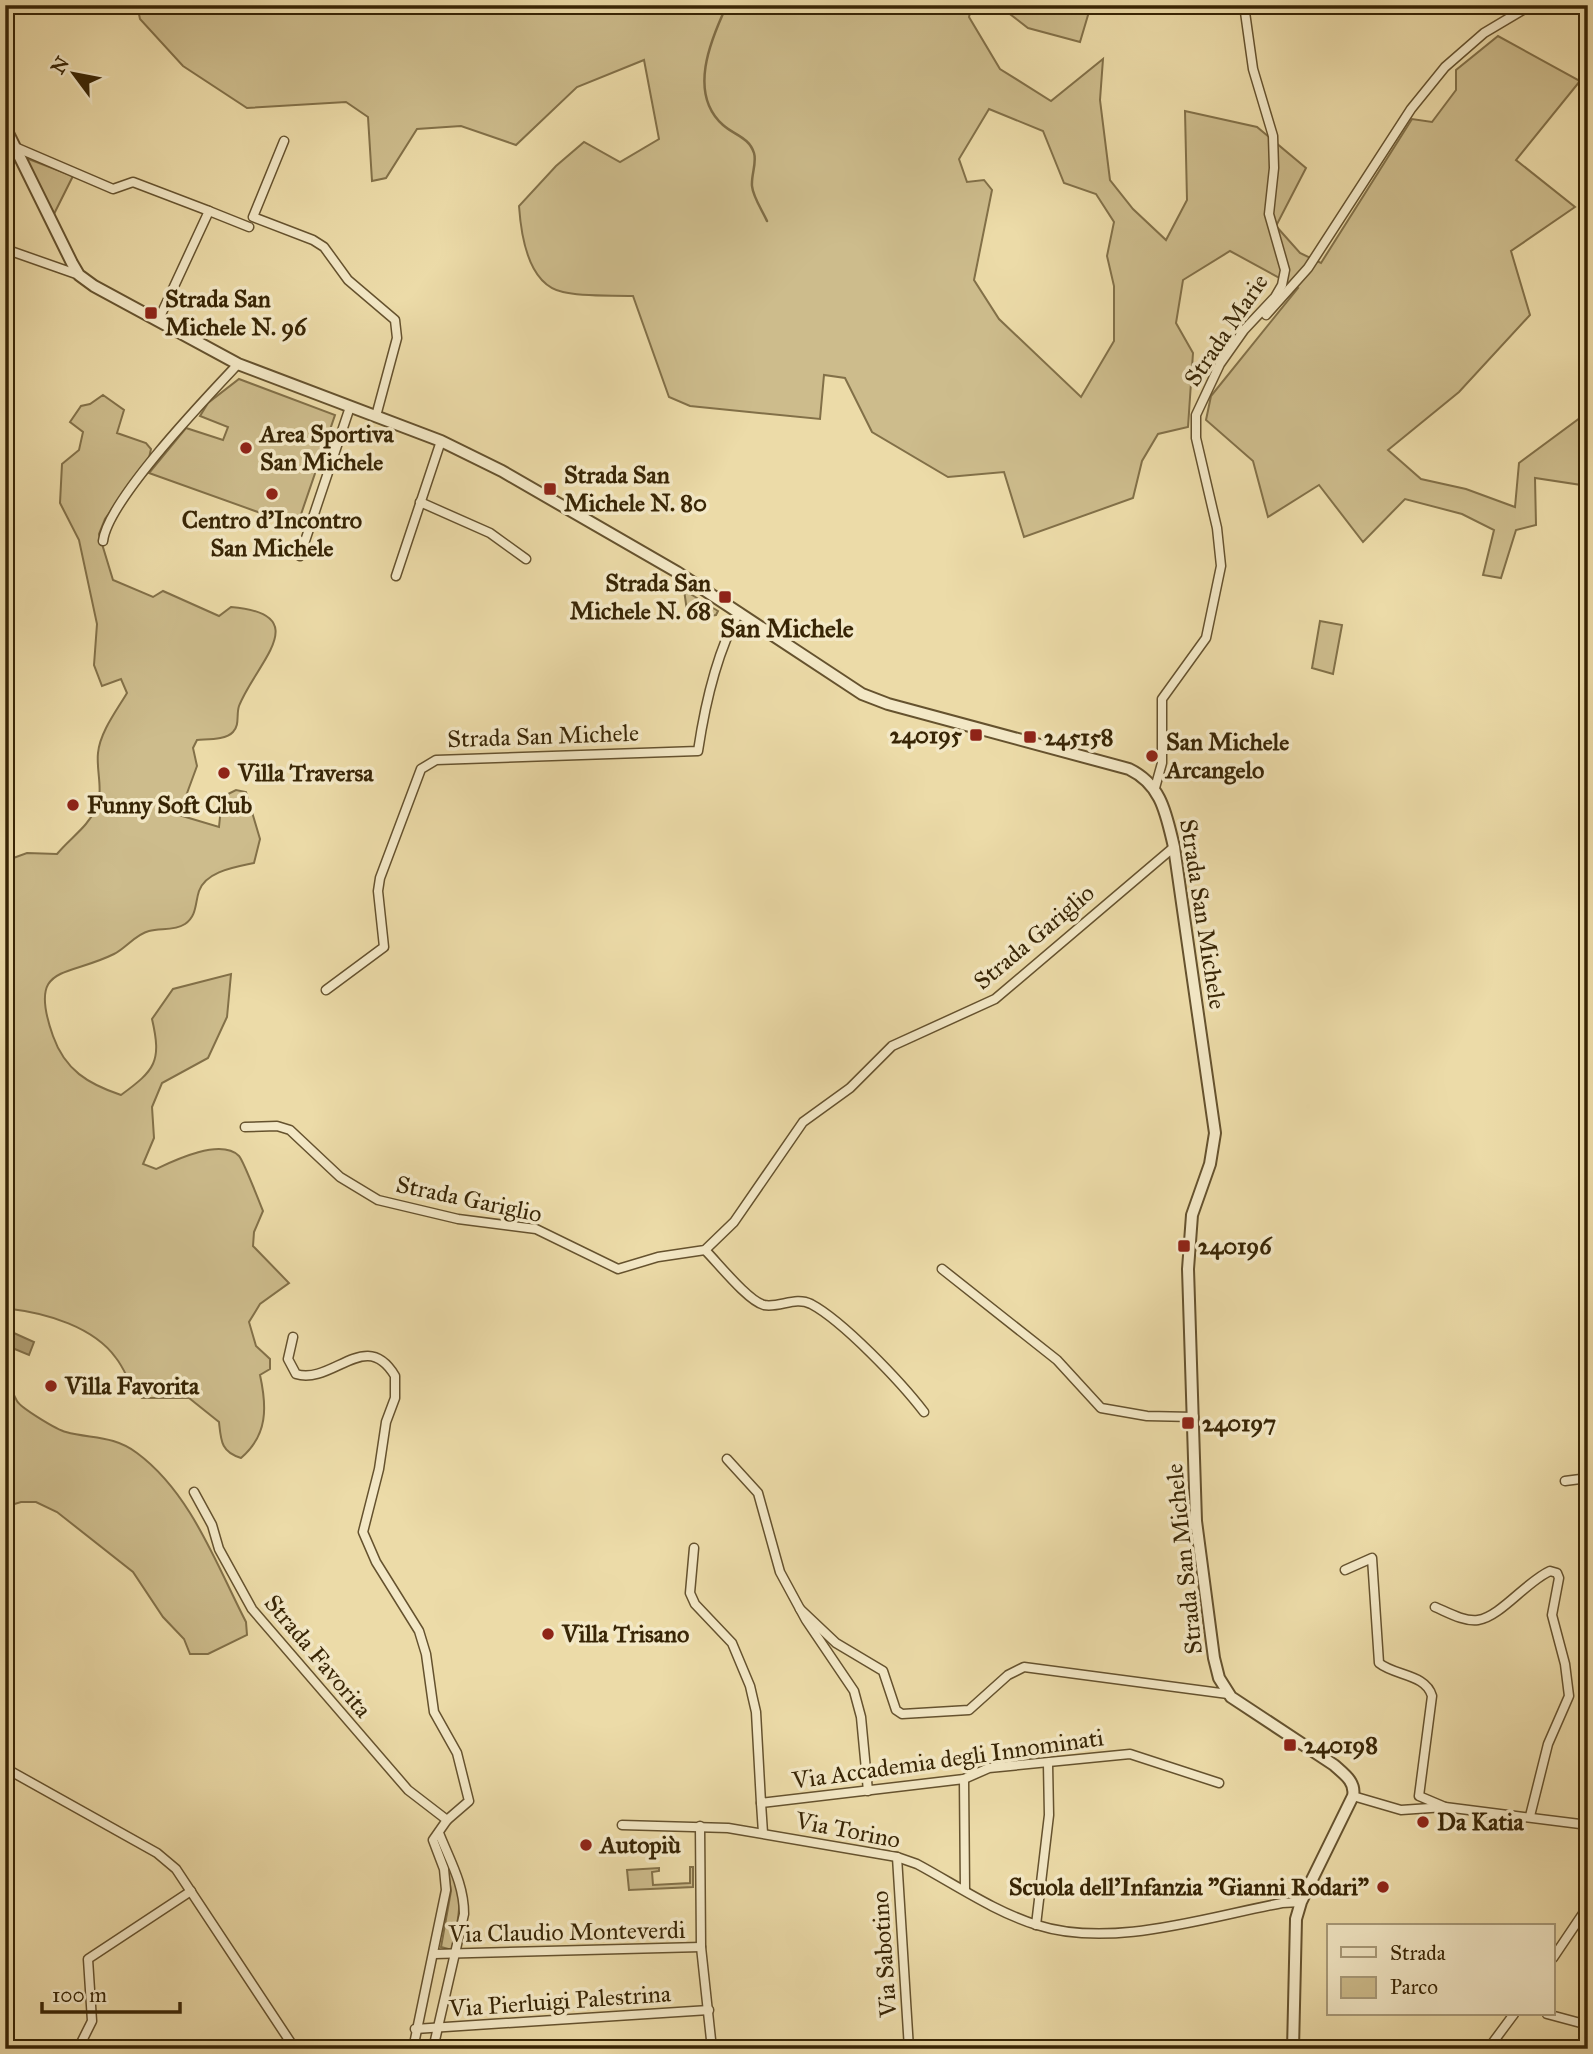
<svg xmlns="http://www.w3.org/2000/svg" width="1593" height="2054" font-family="'IM FELL Great Primer',serif">
  <style>
    .green { fill: #cdbc8c; stroke: #827048; stroke-width: 2; fill-rule: evenodd }
    .water { fill: #af9d71; stroke: #7f6d46; stroke-width: 2 }
    .lines { fill: none; stroke-linecap: round; stroke-linejoin: round }
    .stream { stroke: #7f6d46; stroke-width: 2.5 }
    .minor-casing { stroke: #65522e; stroke-width: 11 }
    .tertiary-casing { stroke: #65522e; stroke-width: 14 }
    .minor { stroke: #f3e8c6; stroke-width: 8 }
    .tertiary { stroke: #f3e8c6; stroke-width: 10 }
    .poi-dot { fill: #8f2418; stroke: #f3e8c6; stroke-width: 2.5 }
    .labels { text-anchor: middle; stroke-width: 7; stroke-linejoin: round; paint-order: stroke }
    .poi-label { font-size: 24px; font-weight: bold; fill: #382505; stroke: #f3e8c6; text-anchor: start }
    .street-label { font-size: 24px; fill: #382505; stroke: #f3e8c6 }
    .neighbourhood-label { font-size: 26px; font-weight: bold; fill: #382505; stroke: #f3e8c6 }
  </style>
  <rect width="100%" height="100%" fill="#ecdba8"/>
  <filter id="stains"><feTurbulence type="fractalNoise" baseFrequency=".00286" numOctaves="4"/><feColorMatrix values="0 0 0 0 .2 0 0 0 0 .09 0 0 0 0 .02 0 0 0 .5 -.17"/></filter>
  <radialGradient id="worn" r=".72"><stop offset=".6" stop-color="#630" stop-opacity="0"/><stop offset="1" stop-color="#630" stop-opacity=".3"/></radialGradient>
  <g class="green">
    <path d="M137 5H972L969 17 1000 69 1051 101 1103 59 1100 100 1110 180 1133 209 1166 240 1187 200 1185 111 1257 127 1306 168 1276 226 1300 253 1321 263 1412 119 1432 122 1456 90V70L1498 36 1580 81 1516 160 1575 207 1511 251 1530 315 1459 392 1388 450 1421 479 1466 489 1515 507 1519 463 1588 412V486L1535 478 1536 525 1516 530 1501 578 1483 575 1494 530 1462 514 1405 499 1363 542 1319 485 1268 517 1253 461 1206 420 1211 396 1298 288 1230 251 1183 280 1176 323 1193 353 1188 427 1158 434 1142 461 1133 498 1024 537 1004 472 948 477 872 432 845 378 824 375 820 419 690 406 669 397 633 296C611 295 584 297 563 292 528 285 521 235 519 206L556 166 584 142 620 162 659 139 644 60 577 87 516 145 461 126 417 129 386 178 372 181 368 117 346 102 247 108 183 66 140 19ZM989 109 1043 131 1064 183 1096 194 1114 222 1107 256 1114 286V341L1081 397 999 319 974 280 992 190 984 180 967 182 959 159Z"/>
    <path d="M998 5H1091L1080 42 1028 28Z"/>
    <path d="M26 158 73 176 54 214Z"/>
    <path d="M239 379 335 415 297 526 149 473 186 428 223 440 228 427 200 416 208 403Z"/>
    <path d="M103 395 124 410 117 433 146 443 151 449 149 458 105 519 99 534 113 580 153 597 163 591 219 616 231 607C317 614 255 664 239 706 236 715 240 725 233 732 226 740 207 739 197 740L193 748 197 766 179 815 219 827 222 797 236 790 246 792 260 839 254 863C236 867 206 871 199 891 195 903 197 916 185 924 174 931 161 928 149 931 136 934 126 948 114 954 66 978 27 963 53 1036 65 1070 88 1084 121 1095 155 1070 162 1062 152 1019L173 989 231 974 227 1017 208 1058 162 1083 152 1107 154 1138 143 1164 156 1169C175 1160 221 1138 239 1156 243 1160 259 1201 263 1211L254 1232 253 1246 289 1283 260 1304 249 1322 256 1346 270 1359V1369L260 1375C267 1407 268 1435 241 1458 221 1452 221 1441 219 1422L189 1398H142C129 1387 127 1372 116 1358 94 1327 46 1313 11 1309L5 1311V861L27 853 57 854C70 838 88 827 96 808 104 790 96 771 98 753 100 732 117 710 127 693L121 679 102 686 94 665 97 624 79 540 60 503 62 464 79 450 83 432 70 422 81 406 90 404Z"/>
    <path d="M684 590 718 611 716 615 696 618 695 611H687Z"/>
    <path d="M1320 621 1342 625 1333 674 1312 668Z"/>
    <path d="M5 1377C12 1385 12 1393 17 1401 21 1408 57 1430 66 1432 91 1439 113 1435 137 1453 191 1493 216 1564 246 1622L247 1635 208 1654H190L184 1639 163 1617 133 1572 57 1512 36 1502H21L5 1507Z"/>
    <path d="M447 1864C467 1892 458 1920 452 1950L441 1947 451 1891Z"/>
    <path d="M690 1867H693V1887L629 1890 627 1870 659 1868V1871L652 1872 653 1885 690 1883Z"/>
  </g>
  <path class="water" d="M5 1329 34 1342 29 1355 5 1345Z"/>
  <g class="lines">
    <path class="stream" d="M727 5C710 41 688 94 723 125 734 135 749 137 754 153 757 163 751 175 752 186 753 197 762 210 767 221"/>
    <defs>
      <g id="minor">
        <path d="M284 141 253 217 313 240 324 247 348 280 395 320 397 338 376 416"/>
        <path d="M15 147 113 189 133 182 209 211 158 321"/>
        <path d="M209 211 249 227"/>
        <path d="M5 249 79 275"/>
        <path d="M1266 315 1308 268 1411 109 1445 67 1484 33 1531 5"/>
        <path d="M420 502 490 533 526 559"/>
        <path d="M103 541C108 500 207 397 238 364"/>
        <path d="M300 556 350 407"/>
        <path d="M396 576 441 441"/>
        <path d="M1155 788 1162 763V699L1206 638 1221 566 1217 528 1196 438V415L1220 364 1244 330 1275 297 1282 285 1285 270 1269 214 1274 168 1273 136 1253 69 1244 5"/>
        <path d="M326 990 384 947 378 891 380 878 421 769 436 760 698 751C705 704 716 654 739 612"/>
        <path d="M245 1127 277 1126 290 1130 340 1177 378 1200 458 1219 536 1229 618 1269 658 1257 705 1250 734 1222 803 1122 850 1088 892 1046 995 999 1174 847"/>
        <path d="M705 1250C718 1263 748 1301 764 1305 780 1308 795 1296 811 1304 843 1321 901 1382 924 1412"/>
        <path d="M942 1269 1057 1360 1101 1408 1147 1416 1194 1417"/>
        <path d="M293 1337 288 1359 296 1374C333 1385 366 1327 395 1376V1398L386 1422 379 1469 363 1532 376 1562 419 1631 426 1654 434 1712 457 1753 469 1801 447 1820"/>
        <path d="M727 1459 758 1493 780 1572 806 1620 854 1691 861 1717 868 1791"/>
        <path d="M1565 1481 1588 1478"/>
        <path d="M194 1492 212 1525 219 1549 252 1609 408 1790 447 1820 433 1840 444 1869 446 1890 413 2049"/>
        <path d="M694 1548 690 1593 695 1604 732 1643 750 1686 756 1712 761 1803 964 1779 989 1768 1130 1754 1219 1783"/>
        <path d="M1345 1570 1372 1558 1379 1663C1395 1676 1426 1674 1432 1696L1419 1796 1445 1807"/>
        <path d="M1435 1607C1447 1612 1464 1622 1478 1620 1500 1617 1527 1581 1550 1571L1557 1573 1559 1578 1552 1615 1565 1664 1569 1696 1548 1744 1530 1816"/>
        <path d="M800 1609 836 1643 883 1671 896 1710 902 1714 969 1710 1008 1675 1024 1667 1228 1694"/>
        <path d="M5 1768 157 1853 176 1869 295 2049"/>
        <path d="M964 1779 965 1890"/>
        <path d="M1353 1796 1401 1810 1445 1807 1588 1825"/>
        <path d="M761 1803 763 1833"/>
        <path d="M622 1825 728 1828 897 1857 917 1864C956 1885 995 1912 1037 1925 1112 1949 1207 1917 1282 1903L1301 1902"/>
        <path d="M700 1826 701 1947 712 2049"/>
        <path d="M897 1857 909 2049"/>
        <path d="M1036 1925 1049 1815 1048 1764"/>
        <path d="M434 1954 701 1947"/>
        <path d="M1553 1958 1588 1906"/>
        <path d="M1547 2014 1588 2025"/>
        <path d="M415 2029 709 2010"/>
        <path d="M78 2049 92 2021 88 1959 191 1891"/>
        <path d="M433 2049 464 1914C464 1884 450 1861 439 1833"/>
        <path d="M1488 2049 1514 2014"/>
      </g>
      <path id="tertiary" d="M5 127 72 263 79 275 94 286 238 364 441 441 502 471 677 572 862 694 888 704 1129 769C1162 785 1166 814 1174 847L1215 1133 1210 1164 1192 1215 1188 1269 1196 1521 1214 1658 1219 1678 1231 1697 1334 1765C1344 1774 1356 1782 1353 1796L1301 1902 1296 1919 1293 2049"/>
    </defs>
    <use href="#minor" class="minor-casing"/>
    <use href="#tertiary" class="tertiary-casing"/>
    <use href="#minor" class="minor"/>
    <use href="#tertiary" class="tertiary"/>
  </g>
  <g class="poi-dot">
    <rect x="144" y="306" width="14" height="14" rx="3.5"/>
    <circle cx="246" cy="448" r="7"/>
    <rect x="543" y="482" width="14" height="14" rx="3.5"/>
    <circle cx="272" cy="494" r="7"/>
    <rect x="718" y="590" width="14" height="14" rx="3.5"/>
    <rect x="969" y="728" width="14" height="14" rx="3.5"/>
    <rect x="1023" y="730" width="14" height="14" rx="3.5"/>
    <circle cx="1152" cy="756" r="7"/>
    <circle cx="224" cy="773" r="7"/>
    <circle cx="73" cy="805" r="7"/>
    <rect x="1177" y="1239" width="14" height="14" rx="3.5"/>
    <circle cx="51" cy="1386" r="7"/>
    <rect x="1181" y="1416" width="14" height="14" rx="3.5"/>
    <circle cx="548" cy="1634" r="7"/>
    <rect x="1283" y="1738" width="14" height="14" rx="3.5"/>
    <circle cx="1423" cy="1822" r="7"/>
    <circle cx="586" cy="1845" r="7"/>
    <circle cx="1383" cy="1887" r="7"/>
  </g>
  <g class="labels">
    <g class="poi-label">
      <text x="165" y="307">Strada San<tspan x="165" dy="28">Michele N. 96</tspan></text>
      <text x="260" y="442">Area Sportiva<tspan x="260" dy="28">San Michele</tspan></text>
      <text x="564" y="483">Strada San<tspan x="564" dy="28">Michele N. 80</tspan></text>
      <text x="272" y="528" text-anchor="middle">Centro d'Incontro<tspan x="272" dy="28">San Michele</tspan></text>
      <text x="711" y="591" text-anchor="end">Strada San<tspan x="711" dy="28">Michele N. 68</tspan></text>
      <text x="962" y="743" text-anchor="end">240195</text>
      <text x="1044" y="745">245158</text>
      <text x="1166" y="750">San Michele<tspan x="1166" dy="28">Arcangelo</tspan></text>
      <text x="238" y="781">Villa Traversa</text>
      <text x="87" y="813">Funny Soft Club</text>
      <text x="1198" y="1254">240196</text>
      <text x="65" y="1394">Villa Favorita</text>
      <text x="1202" y="1431">240197</text>
      <text x="562" y="1642">Villa Trisano</text>
      <text x="1304" y="1753">240198</text>
      <text x="1437" y="1830">Da Katia</text>
      <text x="600" y="1853">Autopiù</text>
      <text x="1369" y="1895" text-anchor="end">Scuola dell'Infanzia "Gianni Rodari"</text>
    </g>
    <g class="street-label">
      <text transform="translate(1226 330) rotate(-56)" y="8">Strada Marie</text>
      <text transform="translate(543 736) rotate(-2)" y="8">Strada San Michele</text>
      <text transform="translate(1203 914) rotate(81)" y="8">Strada San Michele</text>
      <text transform="translate(1034 937) rotate(-40)" y="8">Strada Gariglio</text>
      <text transform="translate(469 1199) rotate(12)" y="8">Strada Gariglio</text>
      <text transform="translate(1184 1559) rotate(-96)" y="8">Strada San Michele</text>
      <text transform="translate(318 1656) rotate(50)" y="8">Strada Favorita</text>
      <text transform="translate(948 1759) rotate(-8)" y="8">Via Accademia degli Innominati</text>
      <text transform="translate(848 1830) rotate(11)" y="8">Via Torino</text>
      <text transform="translate(567 1932) rotate(-1)" y="8">Via Claudio Monteverdi</text>
      <text transform="translate(884 1954) rotate(-94)" y="8">Via Sabotino</text>
      <text transform="translate(560 2001) rotate(-4)" y="8">Via Pierluigi Palestrina</text>
    </g>
    <g class="neighbourhood-label">
      <text x="787" y="637">San Michele</text>
    </g>
  </g>
  <rect width="1593" height="2054" fill="none" stroke="#ecdba8" stroke-width="28"/>
  <rect x="7" y="7" width="1579" height="2040" fill="none" stroke="#382505" stroke-width="3.5"/>
  <rect x="14" y="14" width="1565" height="2026" fill="none" stroke="#382505" stroke-width="2"/>
  <rect x="1327" y="1924" width="228" height="91" fill="#f3e8c6" stroke="#a89a79" stroke-width="2"/>
  <rect x="1341" y="1947" width="35" height="10" fill="#f3e8c6" stroke="#a89a79" stroke-width="2"/>
  <text x="1390" y="1960" font-size="21" fill="#382505">Strada</text>
  <rect x="1341" y="1977" width="35" height="21" fill="#cdbc8c" stroke="#a89a79" stroke-width="2"/>
  <text x="1390" y="1994" font-size="21" fill="#382505">Parco</text>
  <g transform="translate(74 74) rotate(302)" stroke="#f3e8c6" stroke-width="5" paint-order="stroke">
  <path d="M0-5L12 26L0 18L-12 26Z" fill="#382505"/>
  <text y="-10" font-size="19" font-weight="bold" text-anchor="middle" fill="#382505">N</text>
  </g>
  <path d="M42 2002v10h138v-10" fill="none" stroke="#382505" stroke-width="3.5"/>
  <text x="52" y="2002" font-size="21" fill="#382505" stroke="#f3e8c6" stroke-width="5" paint-order="stroke">100 m</text>
  <rect width="100%" height="100%" filter="url(#stains)"/>
  <rect width="100%" height="100%" fill="url(#worn)"/>
</svg>
